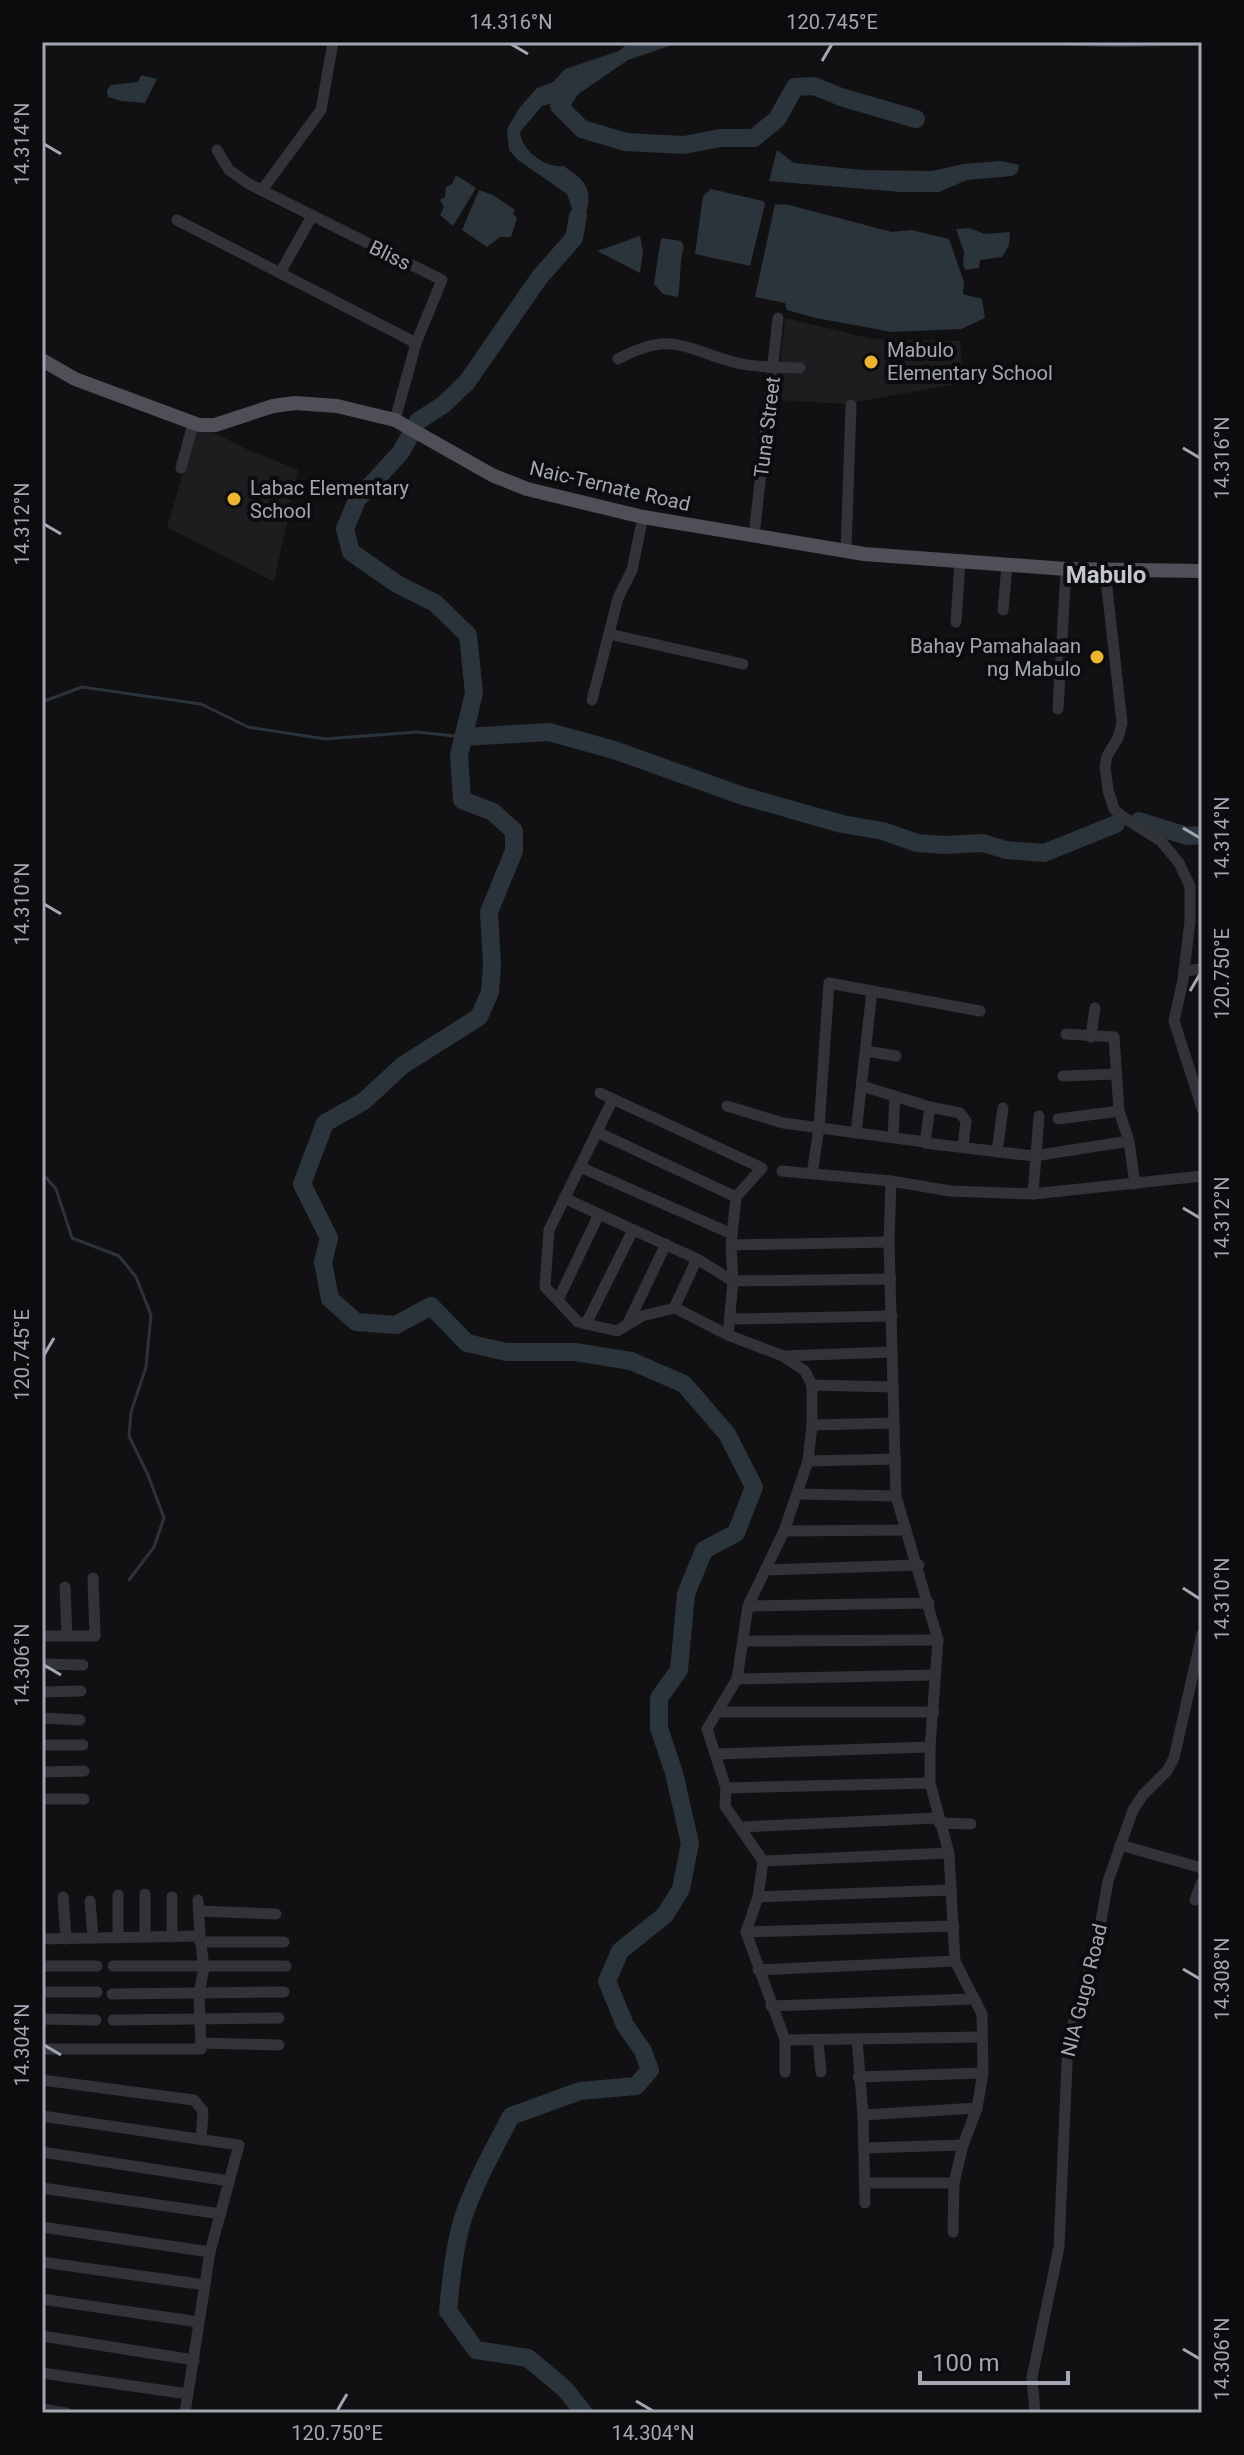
<svg xmlns="http://www.w3.org/2000/svg" width="1244" height="2455" font-family="Roboto,sans-serif">
  <style>
    .built { fill: #1d1d20 }
    .water { fill: #2b333b }
    .lines { fill: none; stroke-linecap: round; stroke-linejoin: round }
    .stream { stroke: #2b333b; stroke-width: 3 }
    .river { stroke: #2b333b; stroke-width: 18 }
    .minor { stroke: #323338; stroke-width: 11 }
    .major { stroke: #4f5057; stroke-width: 14 }
    .ticks { fill: none; stroke: #a3a7b3; stroke-width: 3 }
    .poi-dot { fill: #ecb430; stroke: #0c0c0e; stroke-width: 3 }
    .labels { text-anchor: middle; stroke-width: 8; stroke-linejoin: round; paint-order: stroke }
    .street-label { font-size: 20px; fill: #a3a7b3; stroke: #0c0c0e }
    .poi-label { font-size: 20px; fill: #a3a7b3; stroke: #0c0c0e; text-anchor: start }
    .quarter-label { font-size: 24px; font-weight: bold; fill: #c4c6cf; stroke: #0c0c0e }
    .neatline { fill: none; stroke: #a3a7b3; stroke-width: 3 }
    .ticks-label { font-size: 20px; text-anchor: middle; fill: #a3a7b3 }
  </style>
  <rect width="100%" height="100%" fill="#111113"/>
  <g class="built">
    <path d="M785 318 872 339 960 341 963 383 844 404 777 400Z"/>
    <path d="M196 429 215 433 244 448 298 470 274 582 167 527Z"/>
  </g>
  <g class="water">
    <path d="M629 42H681L628 60 574 97 542 106 520 132C521 150 546 169 564 166 570 171 579 176 584 183 595 199 583 224 574 238L573 211 567 194 518 160 509 150 507 129 520 107 537 88 553 82 565 69 619 51Z"/>
    <path d="M1027 42H1202V45C1144 47 1085 49 1027 42Z"/>
    <path d="M141 75 157 79 145 103 121 101 108 97 107 90 111 85 138 82Z"/>
    <path d="M777 150 794 163 862 170 932 171 963 164 1001 161 1019 165 1018 172 1012 176 967 180 939 192H901L769 181Z"/>
    <path d="M456 175 476 188 453 226 440 215 444 207 440 200 445 197 446 187 452 184Z"/>
    <path d="M711 189 763 201 765 204 750 266 695 254 703 196Z"/>
    <path d="M479 190 493 195 515 210 513 214 517 218 511 237H500L487 247 462 230Z"/>
    <path d="M775 204 789 205 892 232 911 230 949 239 964 282 963 294 982 299 985 318 961 329 892 332 816 318 787 310 785 303 755 297Z"/>
    <path d="M969 228 985 234 1010 232 1009 245 1002 257 980 260 979 268 965 270 963 263 964 252 956 229Z"/>
    <path d="M640 236 643 252 640 273 597 251Z"/>
    <path d="M662 238 681 241 684 246C679 263 681 280 678 297L663 294 654 284C656 273 659 245 662 238Z"/>
  </g>
  <g class="lines">
    <g class="stream">
      <path d="M42 702 82 687 201 704 248 727 325 739 417 732 463 737"/>
      <path d="M42 1173 56 1189 72 1238 119 1256 136 1277 151 1315 146 1367 131 1412 129 1436 148 1475 164 1518 154 1547 129 1580"/>
    </g>
    <g class="river">
      <path d="M578 79 559 106 582 129 626 142 684 145 720 138H754L777 119 795 87 814 86 841 97 916 119"/>
      <path d="M578 216 574 238 539 278 467 382 443 405 418 421 401 452 357 500 345 529 351 552 397 584 435 603 468 635 474 693 459 755 462 800 493 812 514 831V851L489 912 492 965 490 992 479 1017 403 1065 364 1101 325 1123 302 1184 329 1238 323 1262 330 1299 356 1322 396 1325 431 1306 467 1343 506 1352H575L631 1361 684 1384 727 1434 754 1487 736 1533 704 1550 686 1594 679 1670 659 1698V1728L674 1773 690 1843 681 1889 665 1915 620 1951 607 1981 625 2025 643 2051 650 2070 636 2086 580 2091 511 2116C494 2149 475 2182 463 2218 454 2248 451 2280 448 2311L476 2350 528 2358 565 2389 584 2413"/>
      <path d="M463 737 549 732 614 750 740 795 842 824 883 831 917 843 944 845 983 843 1006 850 1044 853 1116 824"/>
      <path d="M1139 821 1187 836 1202 835"/>
    </g>
    <g class="minor">
      <path d="M217 150 229 170 249 184 442 280 416 343 395 420"/>
      <path d="M262 190 321 110 333 42"/>
      <path d="M177 220 416 343"/>
      <path d="M280 273 312 216"/>
      <path d="M618 359C672 330 684 349 737 363 757 368 779 367 800 368"/>
      <path d="M181 468 193 424"/>
      <path d="M754 536 778 318"/>
      <path d="M846 551 851 405"/>
      <path d="M1105 570 1122 723 1118 738 1107 756 1105 766 1108 790 1114 809 1123 817 1161 841 1179 863 1190 886V921L1183 980 1174 1021 1202 1108"/>
      <path d="M1003 610 1007 565"/>
      <path d="M956 622 960 561"/>
      <path d="M609 634 743 664"/>
      <path d="M592 700 618 598 632 570 643 517"/>
      <path d="M1058 709 1066 569"/>
      <path d="M1184 971 1202 969"/>
      <path d="M1066 1034 1114 1037 1119 1111 1129 1141 1135 1184"/>
      <path d="M1091 1037 1095 1008"/>
      <path d="M866 1051 896 1056"/>
      <path d="M1063 1076 1117 1074"/>
      <path d="M862 1086 930 1107"/>
      <path d="M600 1093 762 1168 736 1197 731 1245 733 1281 728 1335"/>
      <path d="M613 1099 549 1230 545 1287 578 1322 617 1331 642 1316 675 1308 728 1335 783 1356 892 1352"/>
      <path d="M727 1106 783 1123 925 1142"/>
      <path d="M1058 1119 1119 1111"/>
      <path d="M597 1132 736 1197"/>
      <path d="M856 1133 872 991"/>
      <path d="M893 1138 895 1096"/>
      <path d="M963 1147 966 1121 960 1113 930 1107 925 1143 1034 1156 1129 1141"/>
      <path d="M997 1152 1003 1108"/>
      <path d="M580 1167 732 1234"/>
      <path d="M782 1171 891 1181"/>
      <path d="M812 1174 819 1128 829 983 980 1011"/>
      <path d="M1033 1194 1039 1116"/>
      <path d="M564 1198 697 1259 674 1308"/>
      <path d="M731 1245 889 1242"/>
      <path d="M697 1259 733 1281 891 1279"/>
      <path d="M558 1300 599 1214"/>
      <path d="M731 1319 892 1316"/>
      <path d="M628 1323 666 1244"/>
      <path d="M586 1324 633 1230"/>
      <path d="M783 1356 805 1371 812 1385V1425L808 1461 784 1531 748 1606 737 1679 707 1729 726 1788 725 1806 763 1861 758 1897 746 1932 785 2040V2072"/>
      <path d="M812 1385 892 1387"/>
      <path d="M812 1425 894 1423"/>
      <path d="M808 1461 896 1459"/>
      <path d="M798 1494 896 1496"/>
      <path d="M784 1531 906 1530"/>
      <path d="M765 1570 919 1565"/>
      <path d="M65 1587 67 1636"/>
      <path d="M748 1606 929 1603"/>
      <path d="M42 1636H95L93 1578"/>
      <path d="M743 1641 938 1640"/>
      <path d="M42 1664 83 1665"/>
      <path d="M737 1679 936 1675"/>
      <path d="M42 1692 81 1691"/>
      <path d="M718 1712H934"/>
      <path d="M42 1718 80 1720"/>
      <path d="M42 1745H83"/>
      <path d="M716 1754 930 1747"/>
      <path d="M42 1772 84 1771"/>
      <path d="M726 1788 930 1783"/>
      <path d="M42 1799H84"/>
      <path d="M939 1823 971 1824"/>
      <path d="M740 1827 937 1818"/>
      <path d="M1120 1845 1202 1868"/>
      <path d="M763 1861 949 1853"/>
      <path d="M145 1894V1937"/>
      <path d="M118 1895V1938"/>
      <path d="M63 1897 66 1939"/>
      <path d="M758 1897 951 1890"/>
      <path d="M198 1900 200 1936"/>
      <path d="M1195 1900 1202 1882"/>
      <path d="M90 1901 93 1938"/>
      <path d="M199 1911 276 1914"/>
      <path d="M746 1932 954 1926"/>
      <path d="M172 1937V1897"/>
      <path d="M42 1939 200 1936 204 1968 199 1994 201 2049H42"/>
      <path d="M200 1942H284"/>
      <path d="M42 1966H97"/>
      <path d="M113 1966H286"/>
      <path d="M758 1970 955 1961"/>
      <path d="M42 1992H97"/>
      <path d="M112 1994 284 1992"/>
      <path d="M771 2006 973 1999"/>
      <path d="M42 2019 96 2020"/>
      <path d="M113 2020 279 2018"/>
      <path d="M857 2039 863 2115 865 2203"/>
      <path d="M785 2040 982 2037"/>
      <path d="M818 2040 821 2072"/>
      <path d="M201 2043 279 2045"/>
      <path d="M858 2077 983 2073"/>
      <path d="M42 2080 194 2100 203 2111 201 2140"/>
      <path d="M863 2115 977 2108"/>
      <path d="M42 2116 239 2145 210 2252 185 2413"/>
      <path d="M864 2148 963 2145"/>
      <path d="M42 2152 229 2181"/>
      <path d="M864 2183H954"/>
      <path d="M42 2188 221 2214"/>
      <path d="M42 2227 210 2252"/>
      <path d="M953 2232 954 2183 963 2145 977 2108 983 2073 982 2014 955 1961 949 1853 930 1783V1747L938 1640 896 1496 889 1242 891 1181 950 1191 1033 1194 1202 1176"/>
      <path d="M42 2262 205 2285"/>
      <path d="M42 2299 199 2322"/>
      <path d="M42 2336 194 2360"/>
      <path d="M42 2373 188 2394"/>
      <path d="M42 2409 66 2413"/>
      <path d="M1035 2413 1032 2377 1059 2247 1068 2041 1097 1944 1108 1881 1133 1810 1143 1795 1167 1771 1174 1758 1202 1634"/>
    </g>
    <path class="major" d="M42 360 75 379 199 425H215L273 406 295 403 337 406 395 420 492 475 527 489 643 517 864 554 1066 569 1202 571"/>
  </g>
  <path class="ticks" d="M511 44 528 54M822 61 832 44M44 144 61 154M1183 448 1200 458M44 524 61 534M1183 828 1200 838M44 904 61 914M1190 991 1200 974M1183 1208 1200 1218M44 1355 54 1338M1183 1588 1200 1599M44 1665 61 1675M1183 1969 1200 1979M44 2045 61 2055M1183 2349 1200 2359M636 2401 653 2411M337 2411 347 2394"/>
  <g class="poi-dot">
    <circle cx="871" cy="362" r="8"/>
    <circle cx="234" cy="499" r="8"/>
    <circle cx="1097" cy="657" r="8"/>
  </g>
  <g class="labels">
    <g class="street-label">
      <text transform="translate(390 255) rotate(26)" y="7">Bliss</text>
      <text transform="translate(767 427) rotate(-83)" y="7">Tuna Street</text>
      <text transform="translate(610 486) rotate(13)" y="7">Naic-Ternate Road</text>
      <text transform="translate(1084 1990) rotate(-76)" y="7">NIA Gugo Road</text>
    </g>
    <g class="poi-label">
      <text x="887" y="357">Mabulo<tspan x="887" dy="23">Elementary School</tspan></text>
      <text x="250" y="495">Labac Elementary<tspan x="250" dy="23">School</tspan></text>
      <text x="1081" y="653" text-anchor="end">Bahay Pamahalaan<tspan x="1081" dy="23">ng Mabulo</tspan></text>
    </g>
    <g class="quarter-label">
      <text x="1106" y="583">Mabulo</text>
    </g>
  </g>
  <rect width="1244" height="2455" fill="none" stroke="#0c0c0e" stroke-width="88"/>
  <path d="M920 2371v12h148v-12" fill="none" stroke="#a3a7b3" stroke-width="4"/>
  <text x="932" y="2371" font-size="24" fill="#a3a7b3" stroke="#0c0c0e" stroke-width="6" paint-order="stroke">100 m</text>
  <rect x="44" y="44" width="1156" height="2367" class="neatline"/>
  <g class="ticks-label">
    <text x="511" y="29">14.316°N</text>
    <text x="832" y="29">120.745°E</text>
    <text transform="translate(22 144) rotate(-90)" y="7">14.314°N</text>
    <text transform="translate(1222 458) rotate(-90)" y="7">14.316°N</text>
    <text transform="translate(22 524) rotate(-90)" y="7">14.312°N</text>
    <text transform="translate(1222 838) rotate(-90)" y="7">14.314°N</text>
    <text transform="translate(22 904) rotate(-90)" y="7">14.310°N</text>
    <text transform="translate(1222 974) rotate(-90)" y="7">120.750°E</text>
    <text transform="translate(1222 1218) rotate(-90)" y="7">14.312°N</text>
    <text transform="translate(22 1355) rotate(-90)" y="7">120.745°E</text>
    <text transform="translate(1222 1599) rotate(-90)" y="7">14.310°N</text>
    <text transform="translate(22 1665) rotate(-90)" y="7">14.306°N</text>
    <text transform="translate(1222 1979) rotate(-90)" y="7">14.308°N</text>
    <text transform="translate(22 2045) rotate(-90)" y="7">14.304°N</text>
    <text transform="translate(1222 2359) rotate(-90)" y="7">14.306°N</text>
    <text x="337" y="2440">120.750°E</text>
    <text x="653" y="2440">14.304°N</text>
  </g>
</svg>
